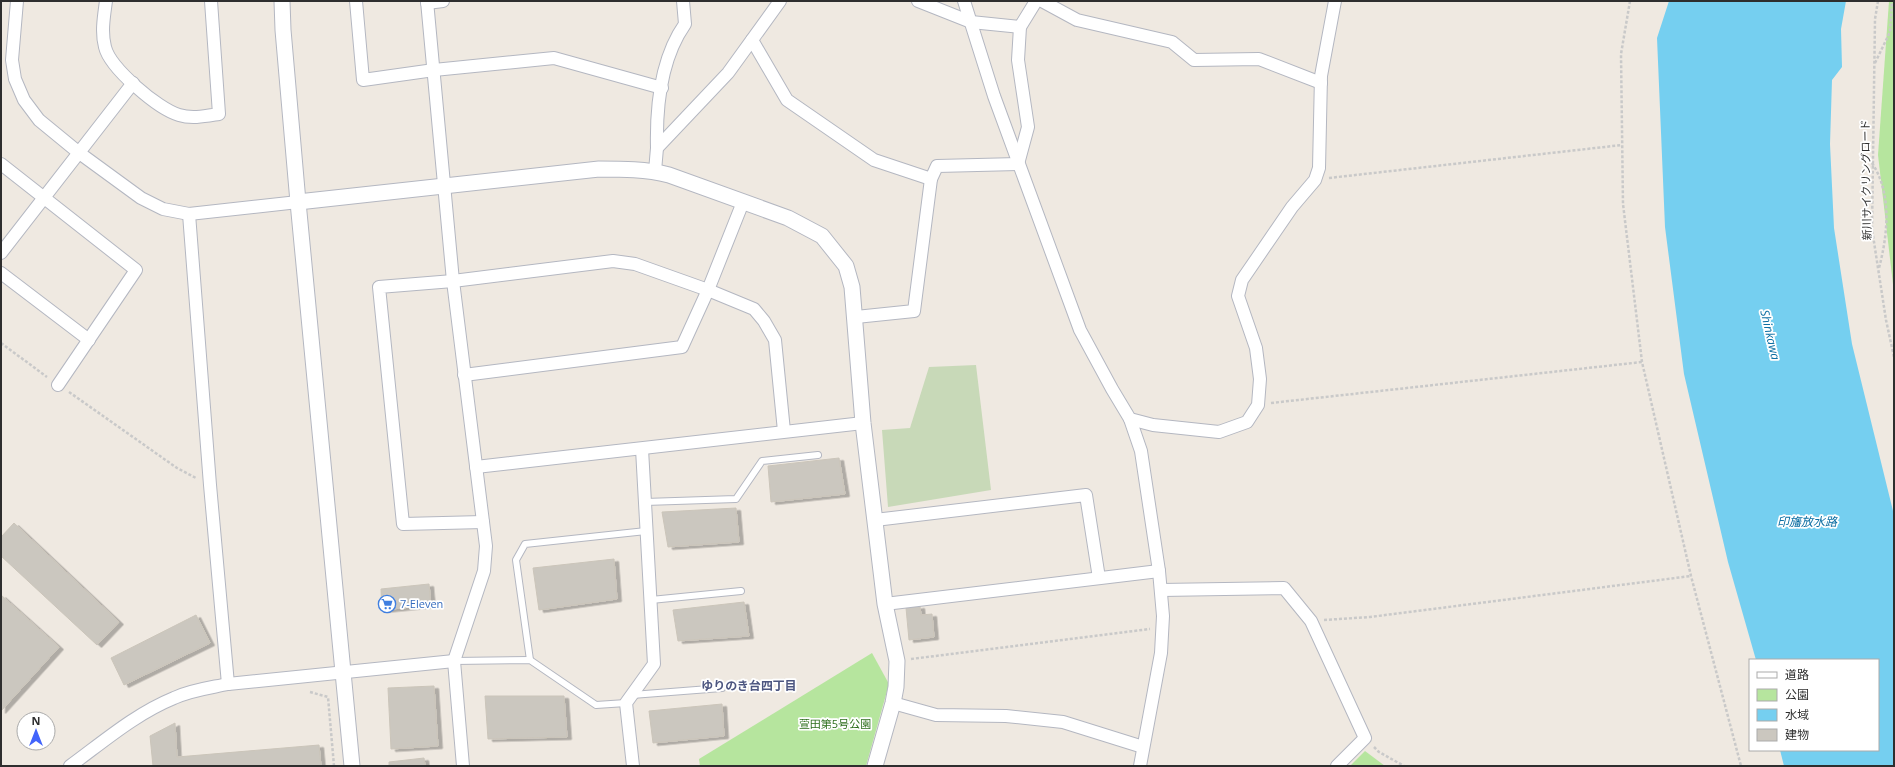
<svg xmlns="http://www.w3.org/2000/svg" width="1895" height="767" font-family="'Open Sans','Noto Sans JP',sans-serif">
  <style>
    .green { fill: #b6e59e }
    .cemetery { fill: #c8d9b8 }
    .water { fill: #75cff0 }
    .building { fill: #cbc7bf; stroke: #cbc5ba; filter: url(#shadow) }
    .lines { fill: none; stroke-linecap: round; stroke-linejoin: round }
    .service-casing { stroke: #b4b7c1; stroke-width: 8 }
    .minor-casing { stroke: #b4b7c1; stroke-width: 14 }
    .tertiary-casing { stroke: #b4b7c1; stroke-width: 17 }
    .path { stroke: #c9c9c9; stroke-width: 2.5; stroke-dasharray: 3 2; stroke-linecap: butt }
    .service { stroke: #fff; stroke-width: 6 }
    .minor { stroke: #fff; stroke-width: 12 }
    .tertiary { stroke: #fff; stroke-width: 15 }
    .labels { text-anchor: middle; stroke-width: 3.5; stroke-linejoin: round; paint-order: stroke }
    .street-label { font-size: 11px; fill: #2e2e2e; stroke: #fff }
    .shop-label { font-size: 11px; fill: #366cbe; stroke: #fff; text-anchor: start }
    .park-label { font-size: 11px; fill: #2c6e1b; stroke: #fff }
    .water-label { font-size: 12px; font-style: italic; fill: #0d6fa3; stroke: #fff }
    .neighbourhood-label { font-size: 12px; font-weight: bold; fill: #4d5680; stroke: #fff }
  </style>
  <defs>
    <filter id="shadow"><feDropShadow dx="4.5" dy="2.5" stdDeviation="0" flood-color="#0004"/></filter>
  </defs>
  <rect width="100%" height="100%" fill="#efe9e1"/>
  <g class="green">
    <path d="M1889 1H1894V293L1878 155Z"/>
    <path d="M872 653 889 684 866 766H700L699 759Z"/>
    <path d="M1365 751 1385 766H1350Z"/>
  </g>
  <path class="cemetery" d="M976 365 991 490 888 507 882 430 910 428 929 367Z"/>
  <path class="water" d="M1669 1H1846L1841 29 1842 67 1832 80 1830 144 1834 228 1852 344 1894 515V766H1784L1780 750H1878V660H1756L1728 562 1684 374 1665 227 1657 38Z"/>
  <g class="building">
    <path d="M839 458 845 494 771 502 768 466Z"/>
    <path d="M736 508 739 542 668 547 662 512Z"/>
    <path d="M14 523 119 622 97 645 1 556V537Z"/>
    <path d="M614 559 617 599 539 610 533 568Z"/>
    <path d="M429 584 431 605 382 610 381 589Z"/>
    <path d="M1 595 59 647 1 711Z"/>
    <path d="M744 602 749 636 678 641 673 610Z"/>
    <path d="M920 606 921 615 932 614 934 637 909 640 906 608Z"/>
    <path d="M196 615 210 643 124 685 111 658Z"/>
    <path d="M434 686 438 746 391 749 388 688Z"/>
    <path d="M485 696H564L567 737 488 739Z"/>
    <path d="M722 704 724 736 653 743 649 711Z"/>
    <path d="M175 723 177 757 319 745 321 766H153L150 736Z"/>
    <path d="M424 758 425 766H389V762Z"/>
  </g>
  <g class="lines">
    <defs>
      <g id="service">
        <path d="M645 502 736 499 762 461 818 455"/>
        <path d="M651 600 741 591"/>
        <path d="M530 660 516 560 525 544 646 531"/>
        <path d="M454 661 530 660 596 705 626 703"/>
        <path d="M632 695 722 688"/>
      </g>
      <g id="minor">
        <path d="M17 1 12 60 15 79 24 100 39 120 78 152 141 198 163 209 189 214 298 202"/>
        <path d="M106 1C104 16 101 32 105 47 110 68 158 109 179 115 192 119 206 116 219 114L211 1"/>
        <path d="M356 1 363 80 434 70 554 58 662 88"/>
        <path d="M427 1 453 281 486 546 484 571 454 661 463 766"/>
        <path d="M918 1 971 22 1020 27"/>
        <path d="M964 1 994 96 1080 330 1112 389 1130 419 1153 425 1219 432 1247 422 1258 405 1260 379 1256 348 1238 296 1242 280 1292 207 1315 180 1319 168 1321 76 1335 1"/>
        <path d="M1042 1 1077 20 1172 42 1194 60 1259 59 1321 83"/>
        <path d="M427 3 443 1"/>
        <path d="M752 40 787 100 874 160 931 179"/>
        <path d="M657 148C656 107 661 58 685 24L683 1"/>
        <path d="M1 164 136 270 58 385"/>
        <path d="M1018 164 1028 127 1018 60 1020 27 1036 1"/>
        <path d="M655 171 657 148 728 73 780 1"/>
        <path d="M189 214 210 485 228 684"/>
        <path d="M1 253 133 83"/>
        <path d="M1 273 89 340"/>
        <path d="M856 317 914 311 931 179 937 166 1018 164"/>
        <path d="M464 375 682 347 708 290 743 202"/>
        <path d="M1130 419 1141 451 1159 571 1163 616 1161 653 1140 766"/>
        <path d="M476 467 863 423"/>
        <path d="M875 520 1086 495 1099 578"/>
        <path d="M483 522 403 524 379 287 453 281 613 261 635 264 708 290 754 309 764 321 775 340 784 431"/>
        <path d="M1161 590 1284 588 1311 621 1365 738 1337 766"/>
        <path d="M885 604 1159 571"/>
        <path d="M893 703 936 715 1006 716 1063 722 1143 747"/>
        <path d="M70 766C103 742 135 714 174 698 191 690 209 688 228 684L454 661"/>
        <path d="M633 766 626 703 654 664 642 449"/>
      </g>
      <g id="tertiary">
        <path d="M282 1 283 30 298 202 352 766"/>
        <path d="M298 202 599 169C622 169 646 169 669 175L788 218 822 236 846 266 852 287 863 423 885 604 897 661 896 687 893 703 875 766"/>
      </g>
    </defs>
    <use href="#service" class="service-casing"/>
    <use href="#minor" class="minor-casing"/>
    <use href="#tertiary" class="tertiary-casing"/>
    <g class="path">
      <path d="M1630 1 1621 54 1623 204 1642 362 1691 576 1741 766"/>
      <path d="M1878 1 1875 19 1872 229 1886 320 1894 357"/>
      <path d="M1875 63 1890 32 1892 1"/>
      <path d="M1872 163C1892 193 1888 234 1879 268"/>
      <path d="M1329 178 1622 145"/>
      <path d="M1 343 47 377"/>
      <path d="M69 392 177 468 196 478"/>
      <path d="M1271 403 1642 362"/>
      <path d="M1324 620 1370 617 1691 576"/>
      <path d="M911 659 1150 629"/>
      <path d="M310 692 328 697 334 766"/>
      <path d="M1374 747 1379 752 1404 766"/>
    </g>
    <use href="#service" class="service"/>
    <use href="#minor" class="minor"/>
    <use href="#tertiary" class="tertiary"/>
  </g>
  <defs>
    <symbol id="supermarket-ring" viewBox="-11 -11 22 22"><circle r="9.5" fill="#fff" stroke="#3f7fe0" stroke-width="1.5"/><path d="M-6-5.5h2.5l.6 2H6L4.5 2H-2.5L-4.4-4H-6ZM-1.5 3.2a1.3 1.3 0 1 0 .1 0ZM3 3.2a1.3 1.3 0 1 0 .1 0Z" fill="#3f7fe0"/></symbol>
  </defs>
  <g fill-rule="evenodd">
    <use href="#supermarket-ring" x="377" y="594" width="20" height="20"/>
  </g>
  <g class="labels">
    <g class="street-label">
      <text transform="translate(1866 180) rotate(-91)" y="4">新川サイクリングロード</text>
    </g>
    <g class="shop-label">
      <text x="400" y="608">7-Eleven</text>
    </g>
    <g class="park-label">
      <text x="835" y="728">萱田第5号公園</text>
    </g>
    <g class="water-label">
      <text transform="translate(1770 335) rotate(77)" y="4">Shinkawa</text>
      <text x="1807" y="526">印旛放水路</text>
    </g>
    <g class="neighbourhood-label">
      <text x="749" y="690">ゆりのき台四丁目</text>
    </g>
  </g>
  <rect width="1895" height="767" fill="none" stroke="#2e2e2e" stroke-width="4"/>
  <rect x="1749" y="659" width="130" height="92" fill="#ffffff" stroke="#ababab"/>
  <rect x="1757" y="672" width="20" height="6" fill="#ffffff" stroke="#ababab"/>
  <text x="1785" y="679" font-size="12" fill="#2e2e2e">道路</text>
  <rect x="1757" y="689" width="20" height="12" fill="#b6e59e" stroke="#ababab"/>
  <text x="1785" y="699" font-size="12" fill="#2e2e2e">公園</text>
  <rect x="1757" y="709" width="20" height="12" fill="#75cff0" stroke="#ababab"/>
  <text x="1785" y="719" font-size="12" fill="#2e2e2e">水域</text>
  <rect x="1757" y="729" width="20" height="12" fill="#cbc7bf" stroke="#ababab"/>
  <text x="1785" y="739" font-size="12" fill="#2e2e2e">建物</text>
  <g transform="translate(36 731)"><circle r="19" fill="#ffffff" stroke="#ababab"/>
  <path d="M0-3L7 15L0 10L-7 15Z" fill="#4264fb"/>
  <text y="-6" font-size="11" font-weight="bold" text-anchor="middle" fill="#2e2e2e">N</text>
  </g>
</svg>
